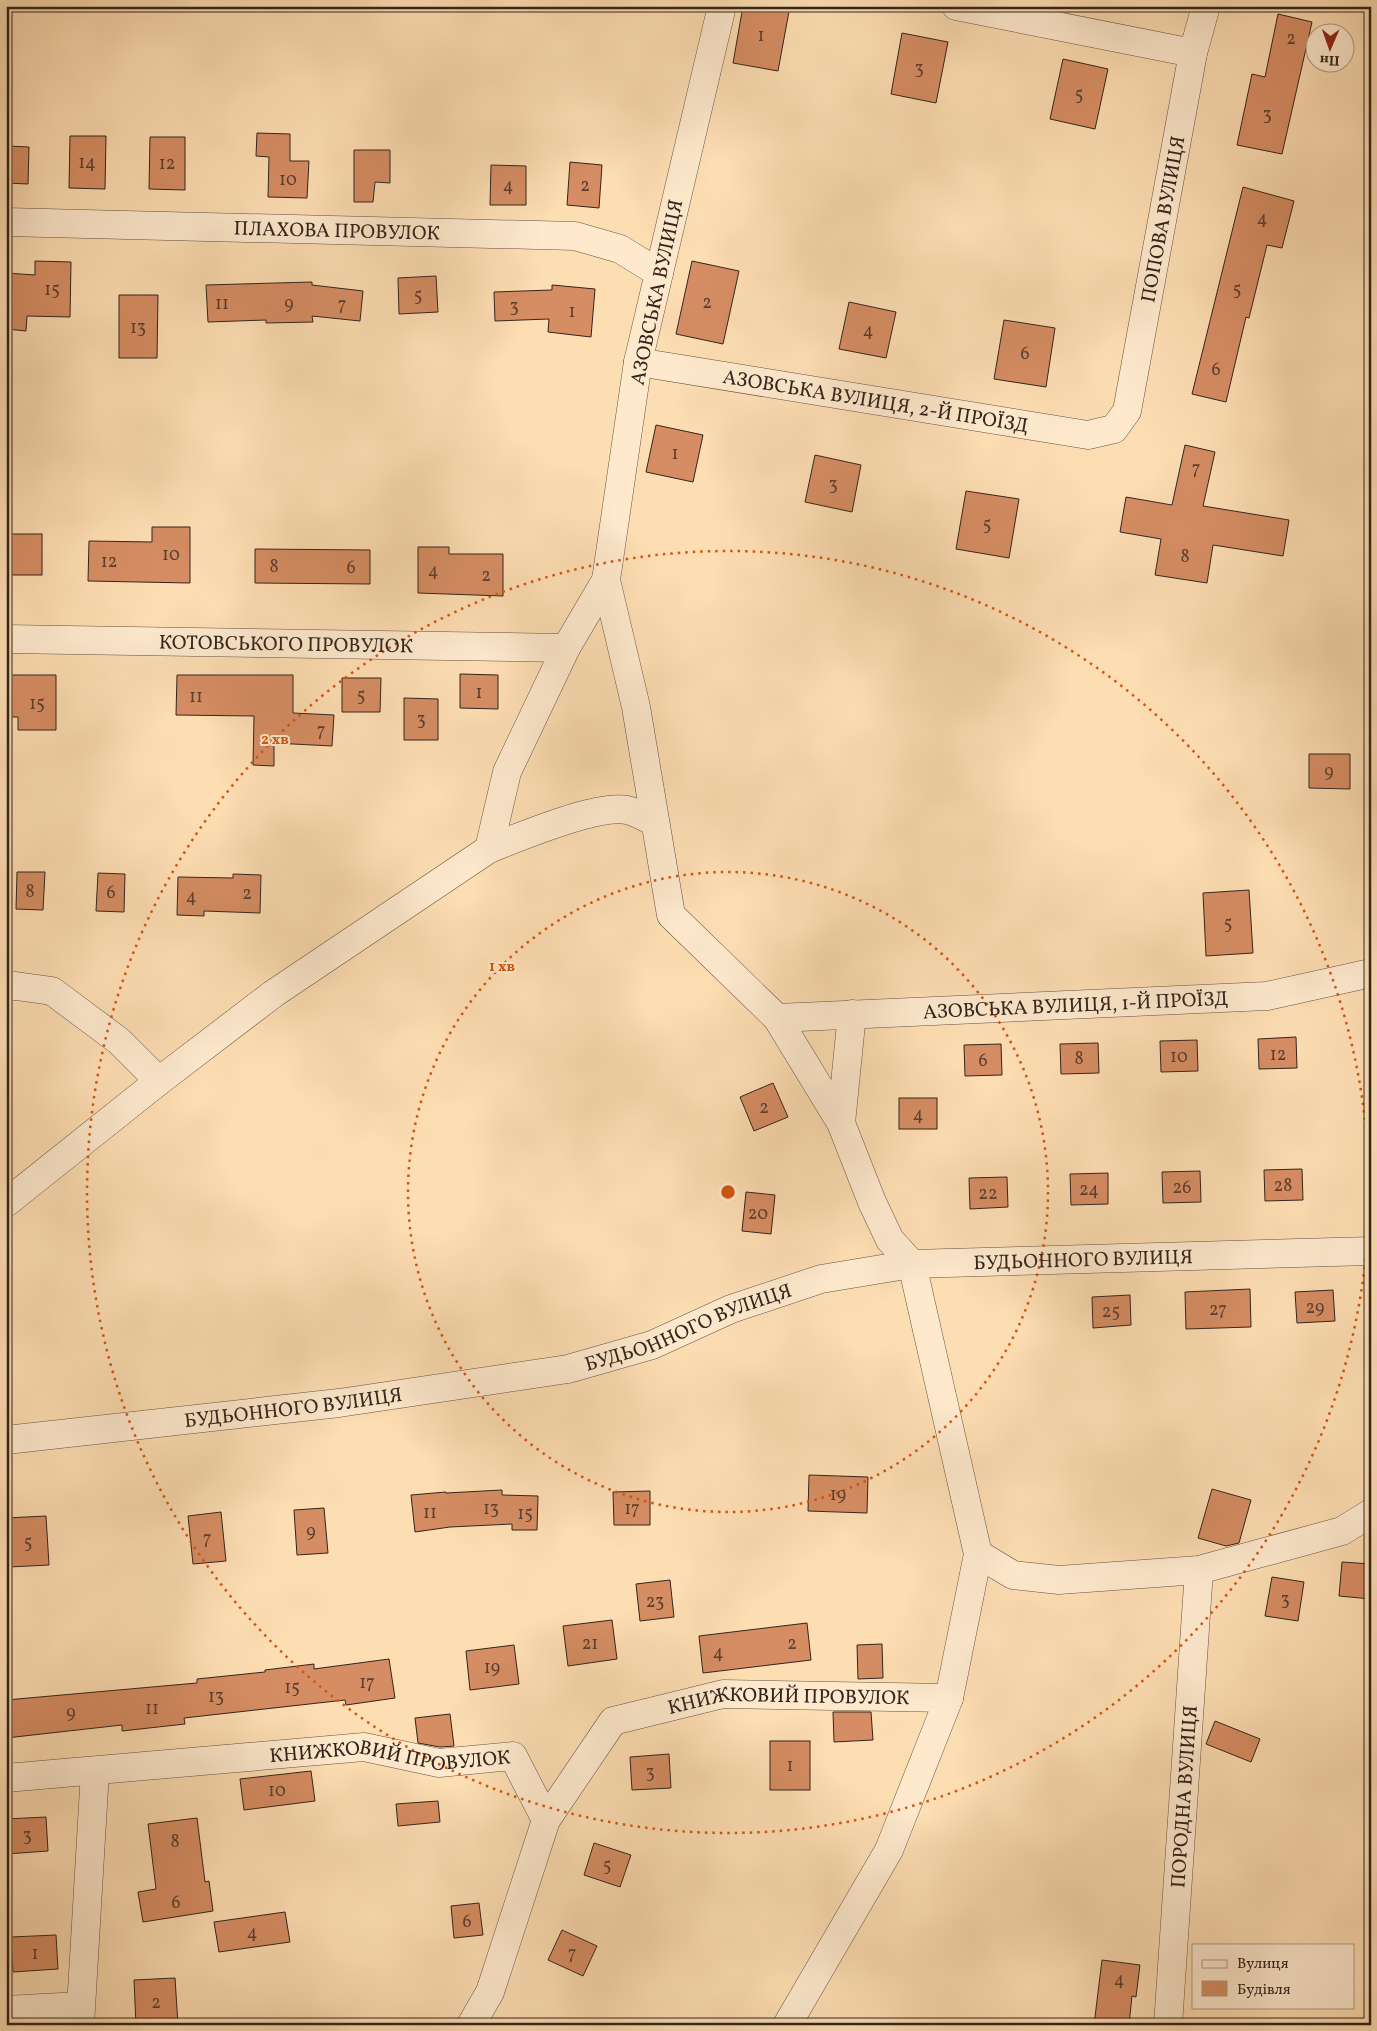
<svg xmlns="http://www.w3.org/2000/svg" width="1377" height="2031" font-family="Vollkorn,serif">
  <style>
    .building { fill: #d68d63; stroke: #33241e }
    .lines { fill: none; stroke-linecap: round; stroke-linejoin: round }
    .minor-casing { stroke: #665243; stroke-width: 29 }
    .minor { stroke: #fee9cd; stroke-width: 28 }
    .ring { fill: none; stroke: #d6540e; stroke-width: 2.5; stroke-dasharray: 2.5 5 }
    .labels { text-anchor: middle; stroke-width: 4; stroke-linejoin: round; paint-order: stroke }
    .number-label { font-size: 18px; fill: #5c3e2f }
    .street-label { font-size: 20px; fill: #33241e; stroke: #fee9cd }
    .centre { fill: #d6540e; stroke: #fee9cd; stroke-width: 2.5 }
    .ring-label { font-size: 15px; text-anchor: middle; font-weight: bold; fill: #d6540e; stroke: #fee9cd; stroke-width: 4; stroke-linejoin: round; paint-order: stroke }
  </style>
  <rect width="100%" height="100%" fill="#fdddb2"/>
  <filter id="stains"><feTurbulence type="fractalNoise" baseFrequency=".004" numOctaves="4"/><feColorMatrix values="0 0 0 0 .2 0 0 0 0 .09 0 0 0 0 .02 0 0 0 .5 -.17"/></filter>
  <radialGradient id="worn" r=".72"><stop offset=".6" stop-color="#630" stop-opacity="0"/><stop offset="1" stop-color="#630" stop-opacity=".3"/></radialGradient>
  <g class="building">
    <path d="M743 6H790L778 71 733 63Z"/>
    <path d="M1278 14 1312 22 1282 154 1237 145 1252 74 1265 77Z"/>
    <path d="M902 33 948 42 936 103 891 94Z"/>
    <path d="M1063 59 1108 69 1095 129 1050 119Z"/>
    <path d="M257 133 290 134V161H309L307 198 268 197 269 157 256 156Z"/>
    <path d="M70 136H106L105 189 69 188Z"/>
    <path d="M150 137H185V190L149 189Z"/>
    <path d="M6 146 29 147 28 184 6 183Z"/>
    <path d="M354 150H390V183L375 182 373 202H354Z"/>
    <path d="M570 162 602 165 599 208 567 205Z"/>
    <path d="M491 165 526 166V205H490Z"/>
    <path d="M1243 187 1294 201 1282 248 1267 245 1249 318 1246 317 1226 402 1192 394Z"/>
    <path d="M35 261 71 262 70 317 27 316 26 331 6 329V273L35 275Z"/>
    <path d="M692 261 739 271 723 344 676 334Z"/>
    <path d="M436 276 438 312 399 314 398 278Z"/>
    <path d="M312 282V285L363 291 360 321 312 316 313 322 266 323V320L208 322 206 285Z"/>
    <path d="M552 285 595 289 591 337 548 332 549 319 495 321 494 292 552 290Z"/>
    <path d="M119 295H158L157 358H119Z"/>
    <path d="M849 302 896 312 886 358 839 349Z"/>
    <path d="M1004 320 1055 328 1046 387 994 379Z"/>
    <path d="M656 425 703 435 693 482 646 472Z"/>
    <path d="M1185 445 1215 452 1203 506 1289 520 1283 556 1213 545 1207 583 1155 575 1161 539 1120 532 1126 497 1172 505Z"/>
    <path d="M815 455 861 465 852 512 805 502Z"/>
    <path d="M966 491 1019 499 1009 558 956 549Z"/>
    <path d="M152 527H190V583L88 581 89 541 152 542Z"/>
    <rect x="8" y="534" width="34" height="41"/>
    <path d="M418 547H449V554H503V596L418 593Z"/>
    <path d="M255 549 370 550V584L255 583Z"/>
    <path d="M460 674 498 675V709L460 708Z"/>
    <path d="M6 675H56V730H18V717H6Z"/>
    <path d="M177 675H293V713L334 715 332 746 274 743V766L253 765 254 716 176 715Z"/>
    <path d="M342 678H381L380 712H342Z"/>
    <path d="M404 698 438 699V740H404Z"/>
    <path d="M1309 754H1350V789L1309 788Z"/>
    <path d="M17 872H45L43 910 16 909Z"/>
    <path d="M98 873 125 874 124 912 96 911Z"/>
    <path d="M233 874 261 875 260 913 204 911V916L177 915 178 877 233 878Z"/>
    <path d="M1249 890 1253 953 1206 956 1203 893Z"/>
    <path d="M1296 1037 1297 1068 1259 1069 1258 1039Z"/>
    <path d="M1197 1040 1198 1071 1161 1072 1160 1041Z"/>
    <path d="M1098 1043 1099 1073 1061 1074 1060 1044Z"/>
    <path d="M1001 1044 1002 1075 965 1076 964 1045Z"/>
    <path d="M773 1083 788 1117 754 1131 740 1097Z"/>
    <rect x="899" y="1098" width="38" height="31"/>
    <path d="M1302 1169 1303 1200 1265 1201 1264 1170Z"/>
    <path d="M1200 1171 1201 1202 1163 1203 1162 1172Z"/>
    <path d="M1108 1173V1204L1071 1205 1070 1174Z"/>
    <path d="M1007 1177 1008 1207 970 1209 969 1178Z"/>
    <path d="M746 1192 775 1195 771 1234 742 1231Z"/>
    <path d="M1250 1289 1251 1327 1186 1329 1185 1292Z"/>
    <path d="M1333 1290 1335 1321 1297 1323 1295 1292Z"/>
    <path d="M1130 1295 1131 1325 1093 1328 1092 1297Z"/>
    <path d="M809 1475 868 1477 867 1513 808 1511Z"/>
    <path d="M1212 1489 1251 1500 1239 1543 1226 1546 1198 1538Z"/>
    <path d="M502 1490V1495L538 1496 537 1530H512V1524L450 1527 415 1532 411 1495 446 1492V1493Z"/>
    <path d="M650 1491V1525H614L613 1492Z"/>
    <path d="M324 1508 328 1553 297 1555 294 1510Z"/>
    <path d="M221 1512 226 1561 193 1564 188 1516Z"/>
    <path d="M46 1516 49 1565 9 1567 6 1518Z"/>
    <path d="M1342 1562 1371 1564V1599L1339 1596Z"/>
    <path d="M1272 1577 1304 1582 1298 1621 1265 1616Z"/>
    <path d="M670 1580 674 1617 640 1621 636 1584Z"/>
    <path d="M612 1620 617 1659 568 1666 563 1626Z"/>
    <path d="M807 1623 811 1660 703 1673 699 1636Z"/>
    <path d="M882 1644 883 1678 858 1679 857 1645Z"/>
    <path d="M514 1645 519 1684 470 1690 466 1651Z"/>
    <path d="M389 1659 395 1698 346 1705 345 1700 184 1718 185 1724 122 1731V1725L6 1738V1700L197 1683V1679L265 1672V1670L314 1664V1669Z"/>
    <path d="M833 1712H871L873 1740 834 1742Z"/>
    <path d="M450 1714 454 1746 440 1747 418 1743 415 1718Z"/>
    <path d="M1215 1721 1260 1739 1251 1762 1206 1744Z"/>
    <rect x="770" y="1741" width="40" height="49"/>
    <path d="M669 1754 671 1788 632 1790 630 1757Z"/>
    <path d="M311 1771 315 1801 244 1810 240 1779Z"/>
    <path d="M438 1801 440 1822 398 1826 396 1804Z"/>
    <path d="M46 1817 48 1851 6 1854V1819Z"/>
    <path d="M197 1818 205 1882 209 1881 213 1911 143 1922 138 1892 156 1889 148 1824Z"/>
    <path d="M594 1843 631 1855 620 1887 584 1875Z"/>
    <path d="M479 1903 483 1935 454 1938 451 1906Z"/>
    <path d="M285 1912 290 1942 219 1952 214 1922Z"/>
    <path d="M562 1930 597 1946 583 1976 548 1960Z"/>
    <path d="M56 1935 58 1969 13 1972 11 1937Z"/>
    <path d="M1102 1960 1140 1965 1136 1997 1132 1996 1129 2025H1094Z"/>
    <path d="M175 1978 178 2025H136L134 1980Z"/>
  </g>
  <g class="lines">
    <defs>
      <g id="minor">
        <path d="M722 6 638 362 606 580 636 707 671 915 777 1018 841 1123 872 1202 890 1240 912 1264 978 1554 949 1698 889 1850 787 2025"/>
        <path d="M956 6 1193 53"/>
        <path id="s1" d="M6 222 575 236 620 249 659 273"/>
        <path id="s2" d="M638 362 1088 435 1114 429 1127 411 1193 53 1206 6"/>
        <path id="s3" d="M6 639 566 648"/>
        <path d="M489 849C519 837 597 804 627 810 636 812 646 818 655 822"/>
        <path d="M6 987 16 986 52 991 119 1041 159 1081"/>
        <path id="s4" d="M777 1018 1267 996 1371 973"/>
        <path d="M841 1123 852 1014"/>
        <path d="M6 1203 159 1081 273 994 489 849 507 772 566 648 606 580"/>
        <path id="s5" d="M6 1440 339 1403 568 1369 652 1345 731 1309 821 1279 912 1264 1371 1251"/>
        <path d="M978 1554 1013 1575 1059 1580 1199 1570 1342 1531 1371 1513"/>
        <path id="s6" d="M6 1778 364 1747 439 1763 513 1756 546 1820 613 1721 723 1694 949 1698"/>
        <path d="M6 2010 80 2006"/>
        <path d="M80 2025 95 1771"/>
        <path d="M471 2025 490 1992 546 1820"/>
        <path id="s7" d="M1168 2025 1199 1570"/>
      </g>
    </defs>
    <use href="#minor" class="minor-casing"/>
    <use href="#minor" class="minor"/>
  </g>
  <g class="ring">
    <circle cx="728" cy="1192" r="320"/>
    <circle cx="728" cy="1192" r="641"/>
  </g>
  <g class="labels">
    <g class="number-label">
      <text x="761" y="41">1</text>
      <text x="1291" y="44">2</text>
      <text x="919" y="74">3</text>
      <text x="1079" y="100">5</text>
      <text x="1267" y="120">3</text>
      <text x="87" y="168">14</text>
      <text x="167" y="169">12</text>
      <text x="288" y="185">10</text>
      <text x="508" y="191">4</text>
      <text x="585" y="191">2</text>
      <text x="1262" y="224">4</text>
      <text x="52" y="295">15</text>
      <text x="1237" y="295">5</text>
      <text x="418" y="301">5</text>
      <text x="707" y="308">2</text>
      <text x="222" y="309">11</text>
      <text x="289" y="309">9</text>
      <text x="342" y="310">7</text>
      <text x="514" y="312">3</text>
      <text x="572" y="317">1</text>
      <text x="138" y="333">13</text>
      <text x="868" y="336">4</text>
      <text x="1025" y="359">6</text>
      <text x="1216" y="375">6</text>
      <text x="675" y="459">1</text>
      <text x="1196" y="474">7</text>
      <text x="833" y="490">3</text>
      <text x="987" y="530">5</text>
      <text x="171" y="560">10</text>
      <text x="1185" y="562">8</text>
      <text x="109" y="567">12</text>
      <text x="274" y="572">8</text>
      <text x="351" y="573">6</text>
      <text x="433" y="576">4</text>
      <text x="486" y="581">2</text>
      <text x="479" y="698">1</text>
      <text x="361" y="701">5</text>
      <text x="196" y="702">11</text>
      <text x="37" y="709">15</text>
      <text x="421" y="725">3</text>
      <text x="321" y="736">7</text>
      <text x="1329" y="777">9</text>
      <text x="30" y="897">8</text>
      <text x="111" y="898">6</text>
      <text x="247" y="899">2</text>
      <text x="191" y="902">4</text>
      <text x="1228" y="929">5</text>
      <text x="1278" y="1060">12</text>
      <text x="1179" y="1062">10</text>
      <text x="1079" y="1064">8</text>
      <text x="983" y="1066">6</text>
      <text x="764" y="1113">2</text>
      <text x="918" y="1120">4</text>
      <text x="1283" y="1191">28</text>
      <text x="1182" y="1193">26</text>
      <text x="1089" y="1195">24</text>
      <text x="988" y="1199">22</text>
      <text x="758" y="1219">20</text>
      <text x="1315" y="1313">29</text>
      <text x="1218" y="1315">27</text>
      <text x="1111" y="1317">25</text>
      <text x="838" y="1500">19</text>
      <text x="491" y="1514">13</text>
      <text x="632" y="1514">17</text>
      <text x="430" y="1518">11</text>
      <text x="525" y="1519">15</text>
      <text x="311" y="1537">9</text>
      <text x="207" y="1544">7</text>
      <text x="28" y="1548">5</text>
      <text x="1285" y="1605">3</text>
      <text x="655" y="1607">23</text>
      <text x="590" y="1649">21</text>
      <text x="792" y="1649">2</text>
      <text x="718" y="1658">4</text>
      <text x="492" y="1673">19</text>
      <text x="367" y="1688">17</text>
      <text x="292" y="1693">15</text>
      <text x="216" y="1702">13</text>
      <text x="152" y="1714">11</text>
      <text x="71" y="1718">9</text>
      <text x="790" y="1771">1</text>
      <text x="650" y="1778">3</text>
      <text x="277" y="1796">10</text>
      <text x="27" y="1841">3</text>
      <text x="175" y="1847">8</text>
      <text x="607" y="1871">5</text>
      <text x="176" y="1908">6</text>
      <text x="467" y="1927">6</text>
      <text x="252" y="1938">4</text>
      <text x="35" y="1959">1</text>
      <text x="572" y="1959">7</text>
      <text x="1119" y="1985">4</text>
      <text x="156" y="2008">2</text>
    </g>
    <g class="street-label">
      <text dy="7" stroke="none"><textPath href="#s2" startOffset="700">ПОПОВА ВУЛИЦЯ</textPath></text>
      <text dy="7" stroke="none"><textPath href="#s1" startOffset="331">ПЛАХОВА ПРОВУЛОК</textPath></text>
      <text transform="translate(656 292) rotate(-78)" y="7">АЗОВСЬКА ВУЛИЦЯ</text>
      <text dy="7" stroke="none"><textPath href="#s2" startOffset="241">АЗОВСЬКА ВУЛИЦЯ, 2-Й ПРОЇЗД</textPath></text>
      <text dy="7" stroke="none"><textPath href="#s3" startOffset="280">КОТОВСЬКОГО ПРОВУЛОК</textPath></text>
      <text dy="7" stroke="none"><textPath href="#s4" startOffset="299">АЗОВСЬКА ВУЛИЦЯ, 1-Й ПРОЇЗД</textPath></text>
      <text dy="7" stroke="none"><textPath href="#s5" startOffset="1099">БУДЬОННОГО ВУЛИЦЯ</textPath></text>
      <text dy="7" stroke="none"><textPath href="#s5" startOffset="694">БУДЬОННОГО ВУЛИЦЯ</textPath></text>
      <text dy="7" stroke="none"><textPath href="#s5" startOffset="289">БУДЬОННОГО ВУЛИЦЯ</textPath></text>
      <text dy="7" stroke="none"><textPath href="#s6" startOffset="880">КНИЖКОВИЙ ПРОВУЛОК</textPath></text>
      <text dy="7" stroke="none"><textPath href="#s6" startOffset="386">КНИЖКОВИЙ ПРОВУЛОК</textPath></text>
      <text dy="7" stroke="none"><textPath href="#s7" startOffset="229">ПОРОДНА ВУЛИЦЯ</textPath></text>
    </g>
  </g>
  <circle cx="728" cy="1192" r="8" class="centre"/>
  <g class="ring-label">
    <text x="275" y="744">2 хв</text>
    <text x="502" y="971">1 хв</text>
  </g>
  <rect width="1377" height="2031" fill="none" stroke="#fdddb2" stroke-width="25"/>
  <rect x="8" y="8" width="1362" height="2016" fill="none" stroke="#33241e" stroke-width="2.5"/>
  <rect x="12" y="12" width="1352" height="2006" fill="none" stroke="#33241e"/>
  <rect x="1192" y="1944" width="162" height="65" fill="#fee9cd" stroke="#ad9a87"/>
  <rect x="1202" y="1960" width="25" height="8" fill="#fee9cd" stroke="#ad9a87"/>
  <text x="1237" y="1968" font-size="15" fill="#33241e">Вулиця</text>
  <rect x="1202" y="1981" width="25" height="15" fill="#d68d63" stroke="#ad9a87"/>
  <text x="1237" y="1994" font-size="15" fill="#33241e">Будівля</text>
  <g transform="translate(1330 48) rotate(182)"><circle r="24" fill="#fee9cd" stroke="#ad9a87"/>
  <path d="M0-4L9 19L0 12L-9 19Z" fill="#8f2418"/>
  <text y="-8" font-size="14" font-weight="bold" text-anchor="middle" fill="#33241e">Пн</text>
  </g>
  <rect width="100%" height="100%" filter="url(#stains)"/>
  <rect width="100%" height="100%" fill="url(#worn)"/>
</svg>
